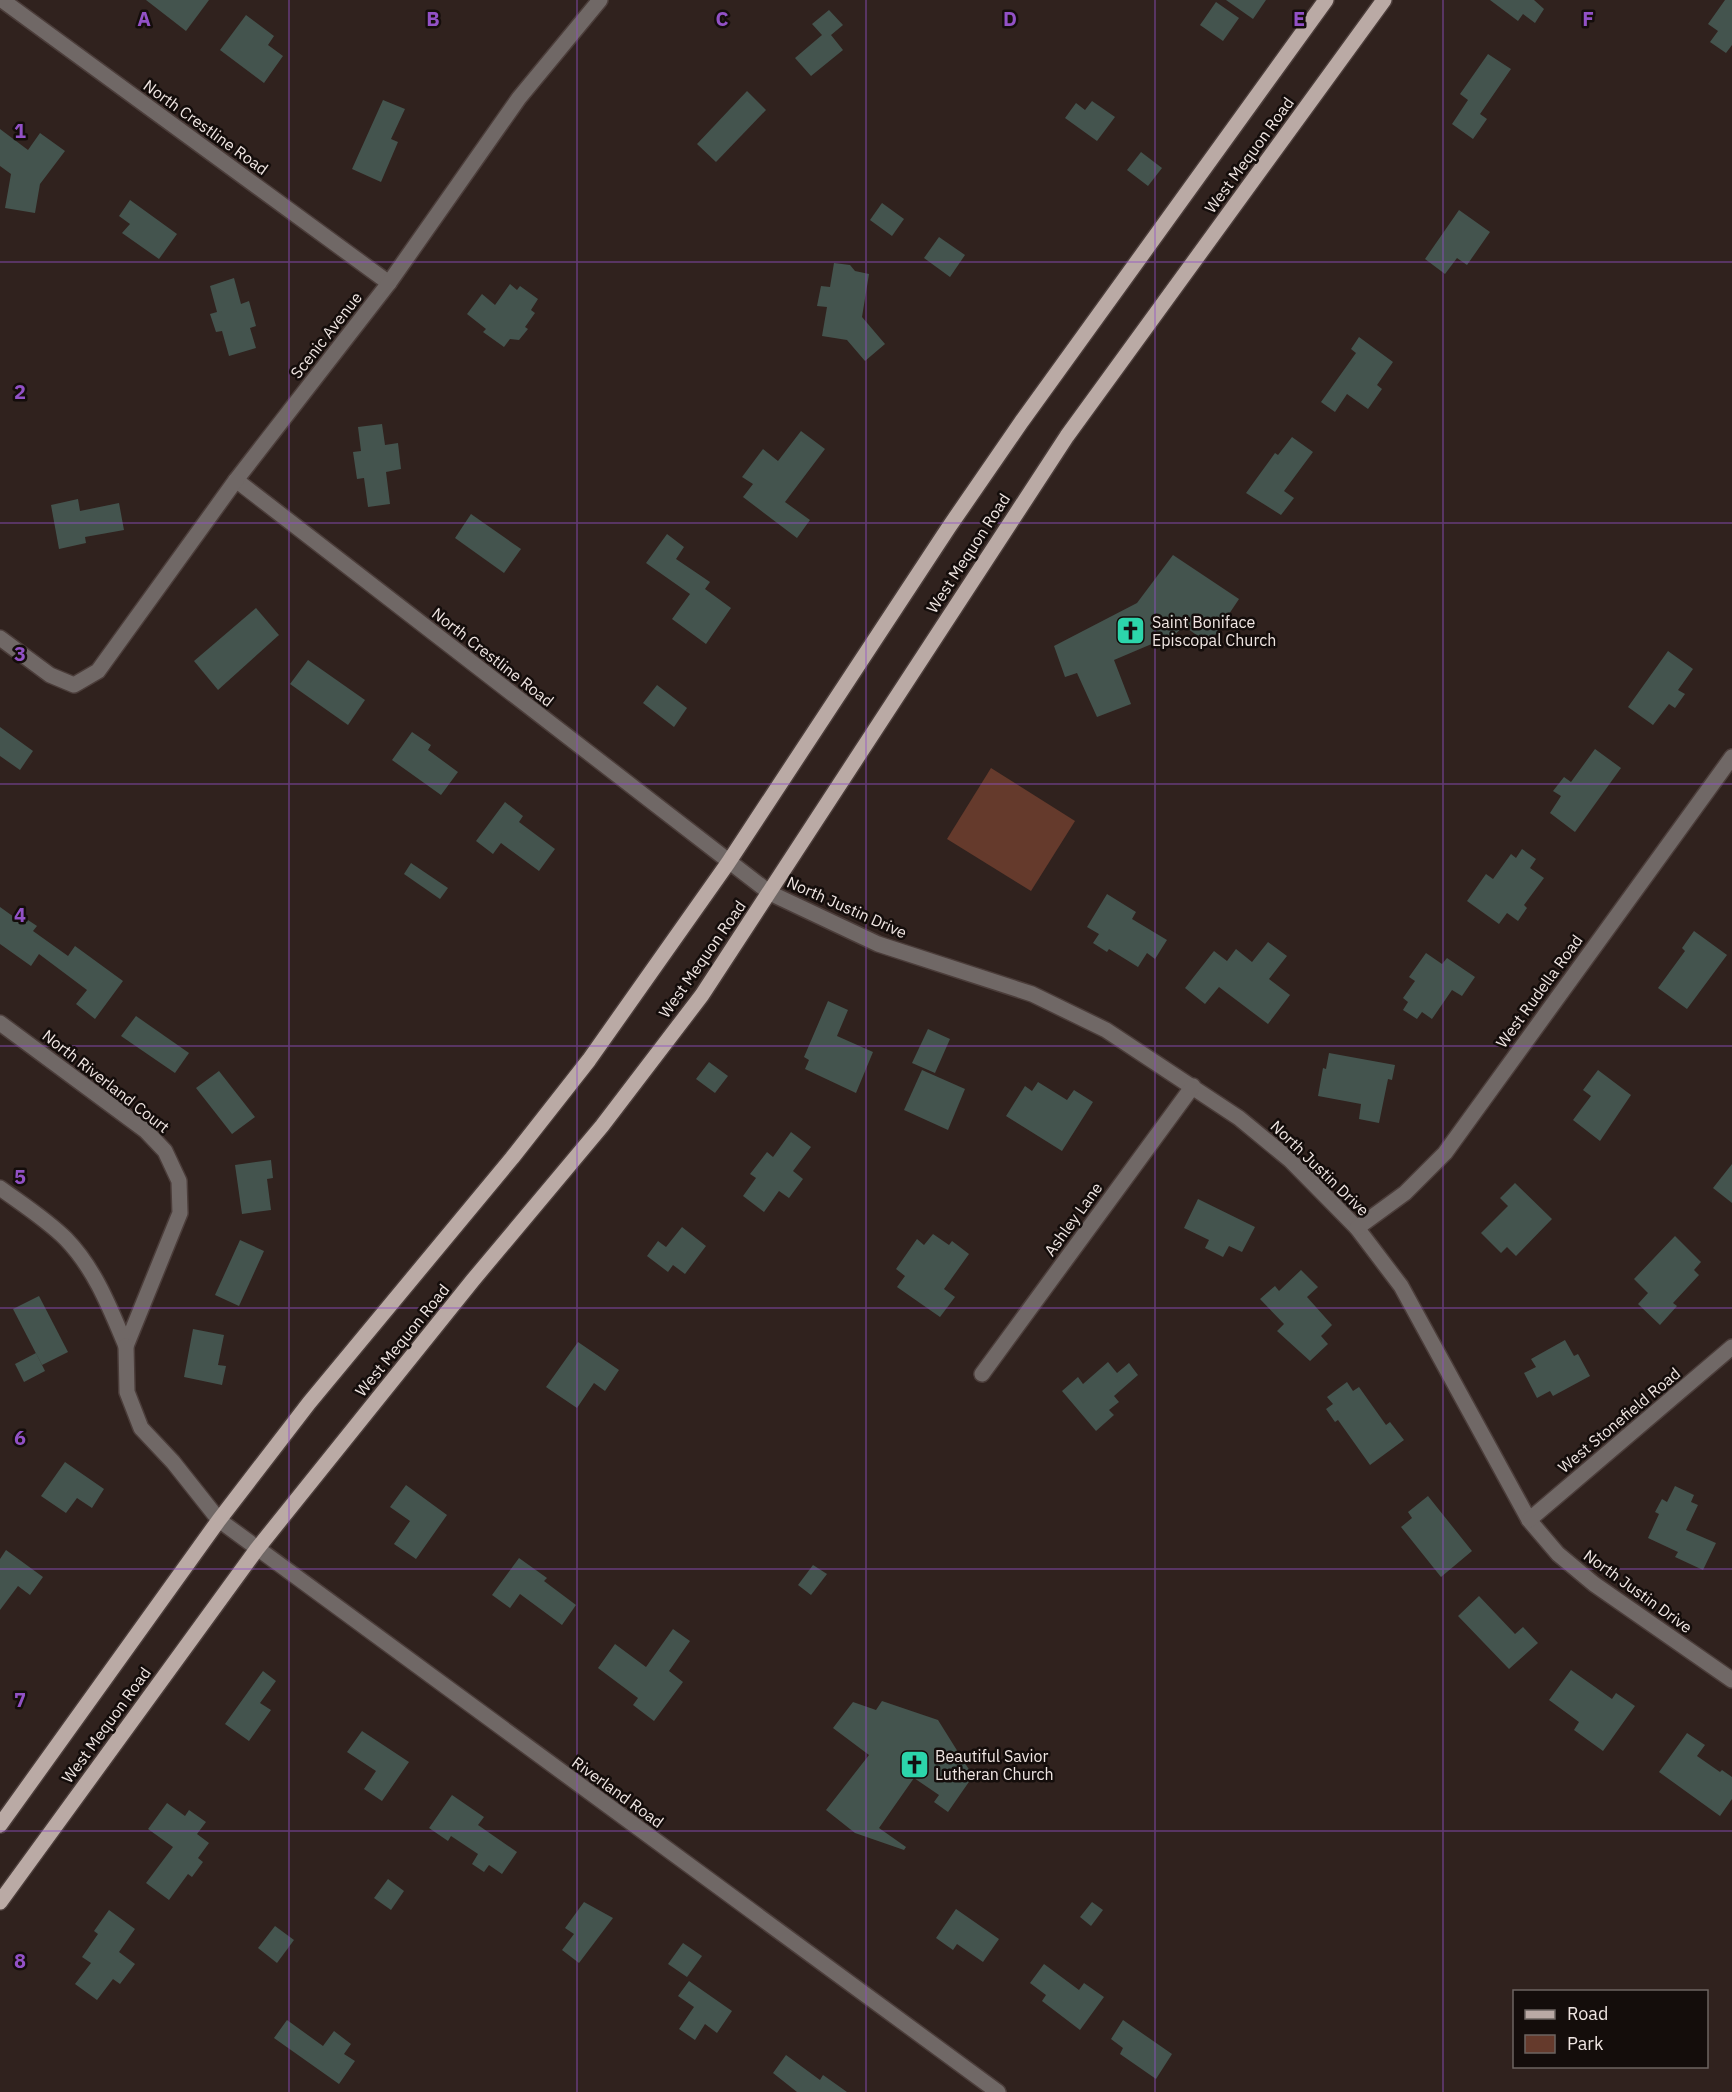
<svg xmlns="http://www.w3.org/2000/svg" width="1732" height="2092" font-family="'IBM Plex Sans',sans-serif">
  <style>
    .green { fill: #653a2c }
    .building { fill: #44544e }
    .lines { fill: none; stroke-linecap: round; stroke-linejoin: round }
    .street-casing { stroke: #4b3d3a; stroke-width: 18 }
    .primary-casing { stroke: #4b3d3a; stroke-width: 18 }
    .street { stroke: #706866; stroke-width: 15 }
    .primary { stroke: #baaaa5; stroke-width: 15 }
    .grid { fill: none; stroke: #9251c6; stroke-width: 1.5; stroke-opacity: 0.55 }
    .labels { text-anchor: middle; stroke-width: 5; stroke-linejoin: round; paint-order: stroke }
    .street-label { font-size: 16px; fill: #f0e6e3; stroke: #140d0b }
    .poi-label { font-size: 16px; fill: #f0e6e3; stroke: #140d0b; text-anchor: start }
    .grid-label { font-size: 20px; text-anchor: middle; font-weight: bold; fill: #9251c6; stroke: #140d0b; stroke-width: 5; stroke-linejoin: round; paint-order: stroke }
  </style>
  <rect width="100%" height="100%" fill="#30221e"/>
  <path class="green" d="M991 768 1075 821 1031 891 947 839Z"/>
  <g class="building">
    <path d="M146 0H209L186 31Z"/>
    <path d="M1226 0H1266L1253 19Z"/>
    <path d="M1490 0H1534L1544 9 1535 23 1523 14 1518 21Z"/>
    <path d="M1725 0H1732V45L1726 53 1710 42 1718 31 1708 24Z"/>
    <path d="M1216 2 1239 18 1223 41 1200 25Z"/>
    <path d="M829 10 843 25 831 35 843 50 811 76 795 58 822 35 812 24Z"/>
    <path d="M246 15 274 36 268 45 283 56 264 83 220 50Z"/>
    <path d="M1488 54 1511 69 1480 114 1487 119 1473 139 1452 124 1468 100 1460 94Z"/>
    <path d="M747 91 766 110 716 162 697 144Z"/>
    <path d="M383 100 405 109 391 139 398 142 381 182 352 169Z"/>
    <path d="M1092 101 1115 117 1097 141 1065 118 1076 103 1085 110Z"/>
    <path d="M0 129 28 150 40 133 65 151 40 184 35 213 5 208 11 174 0 166Z"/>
    <path d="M1141 152 1162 168 1148 186 1127 170Z"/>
    <path d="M130 200 177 234 159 259 122 233 130 224 119 216Z"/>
    <path d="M882 203 904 219 892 236 870 220Z"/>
    <path d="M1459 210 1490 232 1467 265 1457 258 1445 274 1425 259Z"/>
    <path d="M939 237 965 255 950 277 924 258Z"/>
    <path d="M834 263 850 265 855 271 869 274 862 317 885 344 865 361 847 340 822 336 827 307 817 306 821 286 830 287Z"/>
    <path d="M234 278 241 304 249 301 256 326 250 328 256 348 229 356 222 331 216 332 210 314 217 312 210 286Z"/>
    <path d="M510 284 517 290 520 286 538 299 531 310 535 313 525 327 528 329 519 340 510 339 504 347 483 332 486 329 467 314 482 294 495 305Z"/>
    <path d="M1359 337 1393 362 1377 385 1382 389 1368 409 1347 394 1335 412 1321 402 1356 353 1351 349Z"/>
    <path d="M382 424 385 445 398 443 401 469 386 472 390 504 368 507 364 478 357 479 353 452 361 451 358 427Z"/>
    <path d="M801 431 825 449 785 502 810 520 797 538 743 497 753 484 742 477 763 449 778 461Z"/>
    <path d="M1292 437 1313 452 1284 491 1294 498 1281 515 1246 493 1275 453 1278 455Z"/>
    <path d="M78 499 80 511 119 503 124 530 85 537 86 543 59 549 51 505Z"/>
    <path d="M471 514 521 549 504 573 455 538Z"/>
    <path d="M667 534 684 547 676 559 710 582 705 589 731 608 706 644 672 619 690 594 646 563Z"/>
    <path d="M1173 555 1239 599 1209 644 1184 626 1159 649 1154 643 1114 660 1131 704 1097 717 1077 673 1065 677 1054 646 1137 603Z"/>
    <path d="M256 608 279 635 218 690 194 661Z"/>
    <path d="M1668 651 1693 669 1678 690 1685 694 1675 708 1669 704 1653 725 1628 707Z"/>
    <path d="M308 660 365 700 348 725 290 684Z"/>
    <path d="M657 685 687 708 674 727 643 703Z"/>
    <path d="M0 727 33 751 20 770 0 756Z"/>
    <path d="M412 732 431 745 428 750 458 772 441 795 392 760Z"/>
    <path d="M1595 749 1621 768 1575 832 1550 813 1561 796 1553 791 1564 777 1571 782Z"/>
    <path d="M505 802 523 816 519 822 555 849 539 871 501 843 493 854 476 841Z"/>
    <path d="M1522 849 1536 859 1530 868 1544 878 1524 905 1527 908 1518 921 1507 913 1499 924 1467 901 1486 874 1493 879 1511 854 1516 858Z"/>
    <path d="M411 863 448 888 440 899 404 874Z"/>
    <path d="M1107 894 1136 912 1132 919 1167 940 1155 959 1147 953 1138 967 1109 949 1107 952 1093 943 1099 934 1087 927Z"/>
    <path d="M0 907 21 922 25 918 37 926 33 931 68 956 75 946 123 981 95 1019 76 1004 87 990 39 954 31 966 0 944Z"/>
    <path d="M1694 931 1727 955 1687 1009 1658 988 1685 951 1682 948Z"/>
    <path d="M1268 942 1287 956 1269 979 1290 995 1268 1024 1219 987 1205 1004 1185 988 1214 951 1227 961 1236 949 1252 962Z"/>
    <path d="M1426 953 1442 964 1447 958 1475 977 1462 996 1452 990 1432 1019 1422 1012 1417 1019 1403 1010 1408 1002 1403 998 1415 981 1409 977Z"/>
    <path d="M828 1001 848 1010 837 1036 873 1052 856 1093 805 1069 809 1060 804 1057Z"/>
    <path d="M136 1016 189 1053 175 1073 121 1036Z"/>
    <path d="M928 1029 950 1039 935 1073 912 1063Z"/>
    <path d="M1329 1053 1395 1065 1392 1080 1388 1079 1379 1123 1359 1119 1361 1104 1318 1096 1323 1068 1326 1069Z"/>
    <path d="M709 1062 728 1076 715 1093 696 1079Z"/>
    <path d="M922 1070 965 1089 948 1130 904 1110Z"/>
    <path d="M1598 1070 1631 1095 1600 1141 1573 1120 1591 1096 1583 1090Z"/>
    <path d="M219 1071 255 1117 232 1134 196 1088Z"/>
    <path d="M1038 1082 1067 1100 1074 1090 1093 1102 1062 1151 1006 1116 1025 1086 1032 1091Z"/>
    <path d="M791 1132 811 1147 793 1171 803 1179 789 1198 779 1191 764 1212 743 1196 756 1178 750 1174 767 1152 773 1157Z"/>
    <path d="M271 1160 273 1178 267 1179 271 1210 242 1214 235 1165Z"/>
    <path d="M1732 1164V1203L1713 1188Z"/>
    <path d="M1515 1183 1552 1219 1516 1256 1507 1247 1501 1253 1481 1233 1508 1206 1500 1198Z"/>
    <path d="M1198 1199 1255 1227 1242 1252 1229 1246 1223 1257 1205 1248 1209 1240 1184 1228Z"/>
    <path d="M682 1227 706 1246 685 1274 673 1265 668 1272 647 1256 658 1241 666 1247Z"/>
    <path d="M933 1234 949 1245 952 1241 969 1254 944 1289 955 1297 940 1317 897 1287 905 1276 896 1269 917 1239 924 1245Z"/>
    <path d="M1675 1236 1701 1262 1694 1270 1699 1275 1673 1303 1677 1306 1660 1325 1638 1304 1648 1293 1634 1279Z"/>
    <path d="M240 1240 264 1251 239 1306 215 1295Z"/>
    <path d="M1301 1270 1318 1287 1307 1297 1332 1325 1321 1336 1328 1344 1310 1361 1277 1331 1284 1324 1260 1299 1275 1286 1279 1291Z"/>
    <path d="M39 1296 68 1352 42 1365 13 1309Z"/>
    <path d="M193 1329 224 1335 218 1365 226 1366 222 1385 184 1377Z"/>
    <path d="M1565 1340 1574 1356 1578 1354 1590 1376 1553 1396 1550 1391 1537 1398 1524 1373 1536 1367 1531 1359Z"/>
    <path d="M578 1342 619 1370 605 1391 594 1383 577 1408 546 1387Z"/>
    <path d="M36 1353 45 1371 24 1382 15 1364Z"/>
    <path d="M1108 1362 1117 1373 1129 1363 1138 1375 1114 1396 1119 1402 1109 1410 1114 1415 1096 1431 1062 1391 1078 1377 1083 1384Z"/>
    <path d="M1347 1382 1353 1391 1359 1387 1386 1425 1390 1422 1404 1440 1370 1465 1338 1420 1335 1422 1326 1409 1333 1404 1327 1397Z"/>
    <path d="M65 1462 104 1489 92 1508 77 1498 66 1513 41 1496Z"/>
    <path d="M406 1485 447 1515 416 1559 394 1544 410 1521 390 1507Z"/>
    <path d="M1675 1486 1694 1495 1691 1502 1698 1505 1686 1530 1716 1543 1703 1570 1675 1557 1678 1552 1648 1538 1659 1514 1655 1512 1662 1499 1667 1502Z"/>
    <path d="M1428 1496 1472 1551 1441 1577 1401 1527 1412 1518 1408 1512Z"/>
    <path d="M6 1550 43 1577 30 1595 18 1586 0 1610V1559Z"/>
    <path d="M519 1558 547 1578 544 1581 576 1605 562 1625 520 1594 510 1608 492 1595Z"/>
    <path d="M813 1565 827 1574 811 1595 798 1585Z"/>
    <path d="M1479 1596 1515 1634 1523 1627 1538 1643 1509 1669 1458 1616Z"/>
    <path d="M673 1629 690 1641 669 1671 683 1682 654 1721 633 1705 638 1698 598 1668 615 1644 646 1667Z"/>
    <path d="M1571 1670 1612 1699 1616 1693 1635 1706 1603 1751 1574 1730 1579 1722 1549 1700Z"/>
    <path d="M263 1671 276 1681 260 1703 271 1710 249 1741 225 1724Z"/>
    <path d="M882 1701 938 1720 973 1776 948 1812 934 1802 939 1795 914 1778 879 1828 906 1847 904 1850 855 1833 826 1810 869 1755 833 1728 853 1702 876 1710Z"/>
    <path d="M362 1731 409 1762 382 1801 364 1789 376 1771 347 1752Z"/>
    <path d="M1687 1733 1705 1745 1697 1756 1720 1772 1722 1770 1732 1777V1799L1720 1816 1659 1772Z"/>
    <path d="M452 1795 484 1817 478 1825 517 1852 502 1874 489 1865 484 1872 472 1864 478 1854 451 1836 448 1841 429 1828Z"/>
    <path d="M167 1803 185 1816 189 1810 206 1822 197 1834 209 1843 198 1858 203 1862 192 1877 188 1874 169 1900 146 1883 173 1847 148 1829Z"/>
    <path d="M388 1879 404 1891 391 1910 374 1898Z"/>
    <path d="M584 1902 613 1918 579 1963 562 1950 574 1934 565 1928Z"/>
    <path d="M1092 1902 1103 1910 1091 1926 1080 1917Z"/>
    <path d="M956 1909 999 1939 983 1962 957 1944 953 1950 936 1938Z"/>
    <path d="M109 1910 135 1929 119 1952 135 1964 120 1984 113 1979 97 2000 75 1984 91 1963 82 1957 98 1934 94 1931Z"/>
    <path d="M275 1926 294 1940 277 1963 258 1948Z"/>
    <path d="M683 1943 702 1956 687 1977 668 1964Z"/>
    <path d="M1044 1964 1079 1990 1084 1983 1104 1997 1080 2030 1042 2001 1046 1995 1030 1983Z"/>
    <path d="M689 1981 732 2011 717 2033 705 2024 695 2040 679 2029 694 2007 678 1996Z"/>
    <path d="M287 2020 323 2046 334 2031 351 2044 344 2054 355 2061 339 2084 274 2038Z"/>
    <path d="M1123 2020 1172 2054 1156 2079 1120 2054 1123 2048 1111 2039Z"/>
    <path d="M786 2055 820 2080 823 2075 847 2092H797L773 2073Z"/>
  </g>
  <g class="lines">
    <defs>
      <g id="street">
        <path d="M2 0 389 283"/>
        <path d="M236 480 770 893 878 944 1032 994 1106 1030 1239 1118 1290 1160 1357 1228 1401 1286 1529 1520 1558 1554 1594 1584 1732 1680"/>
        <path d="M0 638 50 675 74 685 98 671 236 480 389 283 519 98 600 0"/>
        <path d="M0 1023 146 1131 165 1151 179 1181 180 1213 126 1346C110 1308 95 1269 66 1239 47 1220 22 1204 0 1188"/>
        <path d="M1357 1228 1405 1193 1445 1153 1732 757"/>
        <path d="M126 1346 127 1392 141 1428 173 1462 219 1520 998 2092"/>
        <path d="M982 1374 1193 1086"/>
        <path d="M1529 1520 1732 1347"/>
      </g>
      <g id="primary">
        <path d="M0 1825 219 1520 309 1403 512 1158 589 1060 728 863 949 527 1022 421 1326 0"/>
        <path d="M0 1902 257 1549 473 1280 602 1126 702 995 1067 436 1384 0"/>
      </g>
    </defs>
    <use href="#street" class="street-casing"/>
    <use href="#primary" class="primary-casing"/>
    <use href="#street" class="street"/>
    <use href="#primary" class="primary"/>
  </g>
  <path class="grid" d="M289 0V2092M577 0V2092M866 0V2092M1155 0V2092M1443 0V2092M0 262H1732M0 523H1732M0 784H1732M0 1046H1732M0 1308H1732M0 1569H1732M0 1831H1732"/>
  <defs>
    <symbol id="church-square" viewBox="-11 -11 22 22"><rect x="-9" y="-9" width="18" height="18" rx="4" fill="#2cd5ab" stroke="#140d0b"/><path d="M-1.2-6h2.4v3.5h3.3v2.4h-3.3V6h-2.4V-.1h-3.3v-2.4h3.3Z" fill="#111"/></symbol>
  </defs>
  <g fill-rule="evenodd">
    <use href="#church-square" x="1114" y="614" width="33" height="33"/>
    <use href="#church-square" x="898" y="1748" width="33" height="33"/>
  </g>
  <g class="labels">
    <g class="street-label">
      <text transform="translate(206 127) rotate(36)" y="6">North Crestline Road</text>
      <text transform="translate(1249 155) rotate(-54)" y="6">West Mequon Road</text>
      <text transform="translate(326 335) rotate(-52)" y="6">Scenic Avenue</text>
      <text transform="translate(968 553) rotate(-57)" y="6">West Mequon Road</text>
      <text transform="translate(493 657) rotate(38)" y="6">North Crestline Road</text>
      <text transform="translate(847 907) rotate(24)" y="6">North Justin Drive</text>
      <text transform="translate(702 959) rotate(-55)" y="6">West Mequon Road</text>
      <text transform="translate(1539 991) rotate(-54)" y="6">West Rudella Road</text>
      <text transform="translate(106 1081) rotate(38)" y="6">North Riverland Court</text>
      <text transform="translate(1320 1168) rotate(44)" y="6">North Justin Drive</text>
      <text transform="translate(1073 1219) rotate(-54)" y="6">Ashley Lane</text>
      <text transform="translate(402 1340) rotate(-51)" y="6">West Mequon Road</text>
      <text transform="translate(1619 1420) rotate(-40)" y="6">West Stonefield Road</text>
      <text transform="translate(1638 1591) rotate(36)" y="6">North Justin Drive</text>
      <text transform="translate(106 1725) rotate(-54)" y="6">West Mequon Road</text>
      <text transform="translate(618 1792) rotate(36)" y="6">Riverland Road</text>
    </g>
    <g class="poi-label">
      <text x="1152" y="628">Saint Boniface<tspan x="1152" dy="18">Episcopal Church</tspan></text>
      <text x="935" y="1762">Beautiful Savior<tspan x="935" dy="18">Lutheran Church</tspan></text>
    </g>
  </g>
  <g class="grid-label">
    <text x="144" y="26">A</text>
    <text x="433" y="26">B</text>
    <text x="722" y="26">C</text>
    <text x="1010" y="26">D</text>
    <text x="1299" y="26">E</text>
    <text x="1588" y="26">F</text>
    <text x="20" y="138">1</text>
    <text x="20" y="399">2</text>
    <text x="20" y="661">3</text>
    <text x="20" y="922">4</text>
    <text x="20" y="1184">5</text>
    <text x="20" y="1445">6</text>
    <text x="20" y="1707">7</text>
    <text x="20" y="1968">8</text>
  </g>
  <rect x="1513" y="1990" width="195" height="78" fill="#140d0b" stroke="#6c6461" stroke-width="1.5"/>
  <rect x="1525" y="2010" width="30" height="9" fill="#baaaa5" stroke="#6c6461" stroke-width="1.5"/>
  <text x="1567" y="2020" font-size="18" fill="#f0e6e3">Road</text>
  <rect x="1525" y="2035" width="30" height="18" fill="#653a2c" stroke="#6c6461" stroke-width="1.5"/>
  <text x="1567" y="2050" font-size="18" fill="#f0e6e3">Park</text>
</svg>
